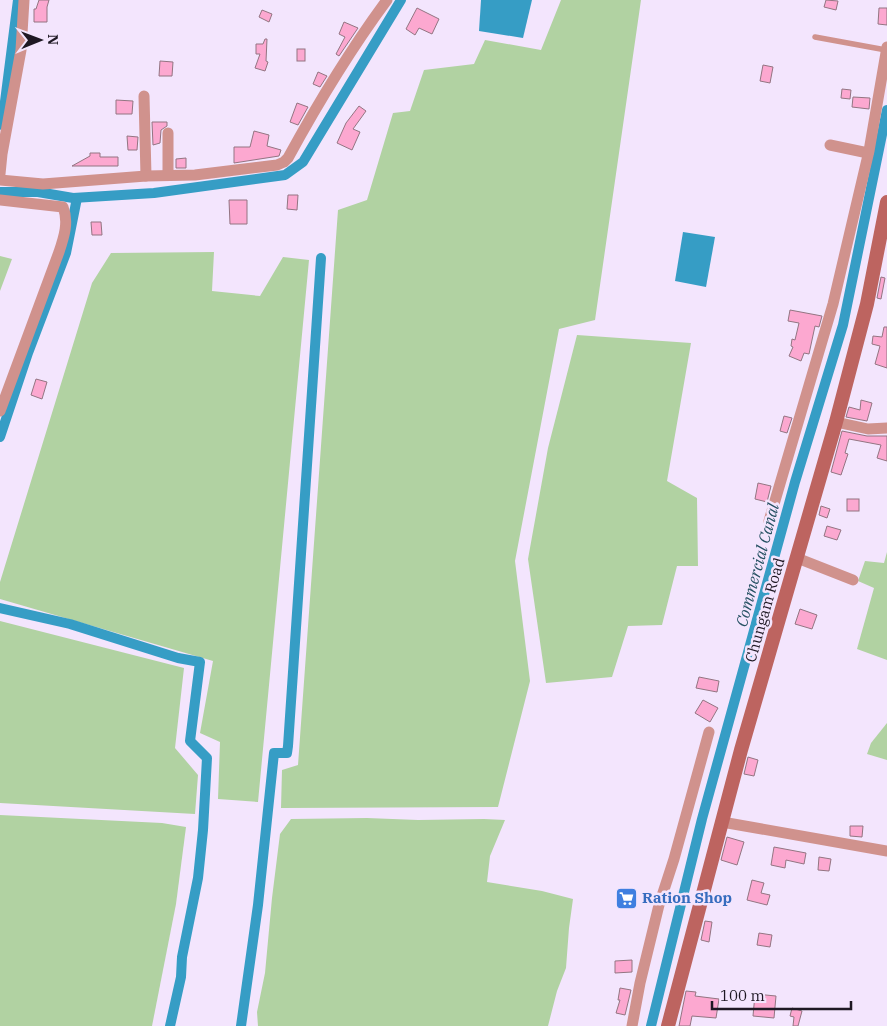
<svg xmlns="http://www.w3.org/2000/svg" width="887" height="1026" font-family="'IBM Plex Serif',serif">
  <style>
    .green { fill: #b1d2a2 }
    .water { fill: #369dc5 }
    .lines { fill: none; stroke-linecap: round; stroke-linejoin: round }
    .canal { stroke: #369dc5; stroke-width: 10 }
    .building { fill: #fca8d0; stroke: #937582 }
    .service { stroke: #d0928d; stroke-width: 5.5 }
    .minor { stroke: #d0928d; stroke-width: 11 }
    .secondary { stroke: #bd6460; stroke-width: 14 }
    .labels { text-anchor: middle; stroke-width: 5; stroke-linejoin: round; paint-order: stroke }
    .street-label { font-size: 15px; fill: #1e1823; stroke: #f3e5fd }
    .shop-label { font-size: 15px; font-weight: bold; fill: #366cbe; stroke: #f3e5fd; text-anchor: start }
    .water-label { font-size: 16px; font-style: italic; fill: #265163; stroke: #f3e5fd }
  </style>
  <rect width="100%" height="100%" fill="#f3e5fd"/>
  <g class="green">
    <path d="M561 0H641L595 320 559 329 515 561 530 681 498 807 281 808 282 770 298 765 338 210 367 200 393 113 410 111 424 70 474 64 485 40 541 50Z"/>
    <path d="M214 252 212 291 260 296 283 257 309 260 258 802 218 799 220 742 200 733 213 661 0 599V582L92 283 111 253Z"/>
    <path d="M0 256 12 259 0 291Z"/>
    <path d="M577 335 691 343 667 481 697 498 698 566H677L662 625 628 626 612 677 546 683 528 559 548 448Z"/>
    <path d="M887 552V660L857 649 874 588 858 581 865 561 884 563Z"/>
    <path d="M0 621 184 668 175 748 198 775 195 814 0 803Z"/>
    <path d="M887 723V760L867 754 871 743Z"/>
    <path d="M0 815 162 823 186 827 176 904 152 1026H0Z"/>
    <path d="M367 818 418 820 484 819 505 820 490 856 487 882 542 891 573 899 569 928 566 968 557 991 548 1026H258L257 1012 265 973 272 898 280 834 291 819Z"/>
  </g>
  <g class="water">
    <path d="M481 0H532L523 38 479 31Z"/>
    <path d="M683 232 715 237 706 287 675 281Z"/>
  </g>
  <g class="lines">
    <g class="canal">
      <path d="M2 125 18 0"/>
      <path d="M0 192H38L73 198 154 193 285 175 303 162 401 0"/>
      <path d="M0 437 28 353 66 253 77 198"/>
      <path d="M0 608 70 624 178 658 200 662 190 741 207 758 203 830 198 878 182 957 181 977 170 1026"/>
      <path d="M241 1026 258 905 274 753H287L288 746 321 258"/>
      <path d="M651 1026 702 819 795 482 843 325 887 110"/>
    </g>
  </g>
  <g class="building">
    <path d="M39 0H49L47 7V22H34V9H36Z"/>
    <path d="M826 0 838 1 836 10 824 7Z"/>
    <path d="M417 8 439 19 432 34 419 28 415 35 406 29Z"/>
    <path d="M879 8H887V25L878 24Z"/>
    <path d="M262 10 272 14 269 22 259 17Z"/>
    <path d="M344 22 358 28 339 56 336 54 345 37 339 34Z"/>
    <path d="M265 39H267L266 61 268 62 265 71 255 68 260 54H256V44H263Z"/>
    <rect x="297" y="49" width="8" height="12"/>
    <path d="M160 61 173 62 172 76H159Z"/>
    <path d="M763 65 773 67 770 83 760 81Z"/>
    <path d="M318 72 327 76 320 87 313 84Z"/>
    <path d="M842 89 851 90 850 99 841 98Z"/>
    <path d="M853 97 870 98 869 109 852 107Z"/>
    <path d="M116 100 133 101 132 114H116Z"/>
    <path d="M297 103 308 107 298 125 290 122Z"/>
    <path d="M359 106 366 111 353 129 360 132 352 150 337 143 346 123Z"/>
    <path d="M152 122H167V126L161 130 160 143 153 145Z"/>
    <path d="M254 131 269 135 267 146 281 150 279 156 234 163V147H250Z"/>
    <path d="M127 136 138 137 137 150H128Z"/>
    <path d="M90 153H100V157H118V166H72L90 156Z"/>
    <path d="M186 158V168H176V159Z"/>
    <path d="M288 195H298L297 210 287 209Z"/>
    <path d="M229 200H247V224H230Z"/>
    <path d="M91 222H101L102 235H92Z"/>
    <path d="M881 277 885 278 881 299 877 298Z"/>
    <path d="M790 310 822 316 819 327 815 326 809 354 804 353 801 361 789 356 793 347 791 346 792 339 795 340 799 323 788 321Z"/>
    <path d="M884 327H887V368L875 364 880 346 872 344 873 336 882 337Z"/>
    <path d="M36 379 47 382 42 399 31 395Z"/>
    <path d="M861 400 872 403 867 421 846 417 849 407 860 410Z"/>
    <path d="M784 416 792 418 787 433 780 431Z"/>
    <path d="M842 431 867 436H887V461L877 458 881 445 849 439 845 453 848 454 841 475 831 472Z"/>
    <path d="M758 483 771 486 767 502 755 499Z"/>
    <rect x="847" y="499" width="12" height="12"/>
    <path d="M821 506 830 509 827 518 819 515Z"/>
    <path d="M827 526 841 530 837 540 824 536Z"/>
    <path d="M800 609 817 615 812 629 795 624Z"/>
    <path d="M699 677 719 681 717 692 696 688Z"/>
    <path d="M703 700 718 708 710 722 695 713Z"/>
    <path d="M748 757 758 760 754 776 744 774Z"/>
    <path d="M850 826H863L862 837 850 836Z"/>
    <path d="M727 837 744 842 737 865 721 860Z"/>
    <path d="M774 847 806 853 804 864 786 860 785 868 771 865Z"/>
    <path d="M819 857 831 859 829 871 818 870Z"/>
    <path d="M752 880 764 883 761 893 770 895 767 905 747 900Z"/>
    <path d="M622 890 630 891 629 906 621 905Z"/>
    <path d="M705 921 712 922 709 942 701 940Z"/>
    <path d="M759 933 772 935 770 947 757 945Z"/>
    <path d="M632 960V972L615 973V961Z"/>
    <path d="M620 988 631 990 625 1015 616 1013 620 1000H618Z"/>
    <path d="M686 991 696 992 695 996 719 999 716 1018 692 1016 690 1026H679Z"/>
    <path d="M755 994 776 996 774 1018 753 1016Z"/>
    <path d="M792 1008 802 1011 798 1026H793L794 1017 790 1016Z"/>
  </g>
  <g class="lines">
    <path class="service" d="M815 37 886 50"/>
    <g class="minor">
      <path d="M144 96 146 176"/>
      <path d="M830 145 868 153"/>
      <path d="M0 174 2 154 21 50 24 0"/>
      <path d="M168 175V133"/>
      <path d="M0 180 43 184 146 176 195 175 277 165 284 162 288 158C318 103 350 50 387 0"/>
      <path d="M0 200 63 207C69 222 64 237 59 252L0 411"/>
      <path d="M836 422 868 429 887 428"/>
      <path d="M769 521 833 304 869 151 887 47"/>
      <path d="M797 558 853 580"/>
      <path d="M722 822 887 851"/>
      <path d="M632 1026 640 983 659 905 674 859 709 732"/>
    </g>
    <path class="secondary" d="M668 1026 741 750 836 422 867 304 887 202"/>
  </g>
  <defs>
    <symbol id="supermarket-square" viewBox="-11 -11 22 22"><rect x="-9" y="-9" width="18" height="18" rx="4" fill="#3f7fe0" stroke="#f3e5fd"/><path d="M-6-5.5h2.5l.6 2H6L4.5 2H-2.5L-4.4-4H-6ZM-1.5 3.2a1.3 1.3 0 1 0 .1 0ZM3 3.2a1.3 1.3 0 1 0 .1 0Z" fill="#fff"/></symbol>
  </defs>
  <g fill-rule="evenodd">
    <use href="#supermarket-square" x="614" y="886" width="25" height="25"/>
  </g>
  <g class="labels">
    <g class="street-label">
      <text transform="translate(765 610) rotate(-74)" y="5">Chungam Road</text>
    </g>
    <g class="shop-label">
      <text x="642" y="903">Ration Shop</text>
    </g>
    <g class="water-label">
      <text transform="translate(757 565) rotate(-75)" y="6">Commercial Canal</text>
    </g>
  </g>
  <g transform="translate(40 40) rotate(89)" stroke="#f3e5fd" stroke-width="4" paint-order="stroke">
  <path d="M0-4L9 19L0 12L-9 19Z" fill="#1e1823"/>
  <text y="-8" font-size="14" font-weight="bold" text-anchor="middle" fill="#1e1823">N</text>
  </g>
  <path d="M712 1001v8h139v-8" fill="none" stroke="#1e1823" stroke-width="2.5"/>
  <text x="720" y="1001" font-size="15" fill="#1e1823" stroke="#f3e5fd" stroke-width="4" paint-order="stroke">100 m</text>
</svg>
